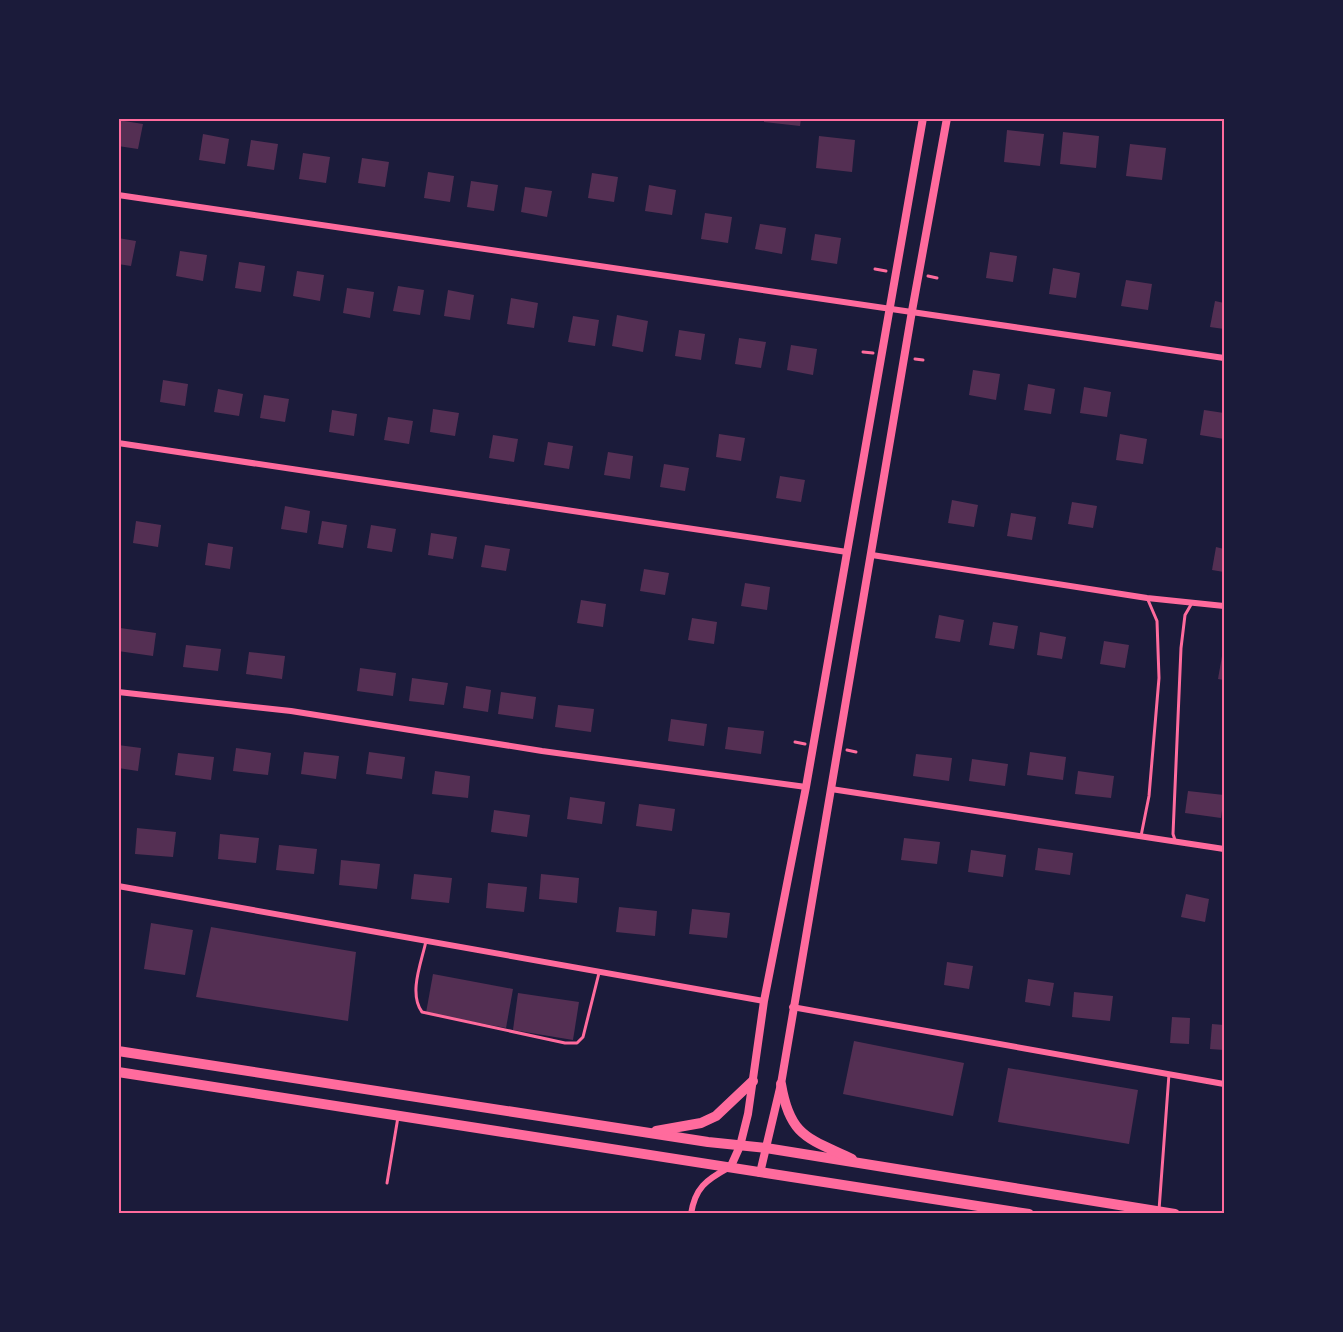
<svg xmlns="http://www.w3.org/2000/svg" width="1343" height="1332" font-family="'Exo 2',sans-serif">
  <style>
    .building { fill: #542f53 }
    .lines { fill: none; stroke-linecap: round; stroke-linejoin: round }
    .path { stroke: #ff6b9d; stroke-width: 3 }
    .service { stroke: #ff6b9d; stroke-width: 3 }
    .minor { stroke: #ff6b9d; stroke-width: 6 }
    .tertiary { stroke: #ff6b9d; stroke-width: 8 }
    .primary { stroke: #ff6b9d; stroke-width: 10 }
    .neatline { fill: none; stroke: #ff6b9d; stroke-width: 2 }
  </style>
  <rect width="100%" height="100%" fill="#1b1b3a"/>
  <g class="building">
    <path d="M764 118H801L800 126 764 122Z"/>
    <path d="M118 120 143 124 138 149 118 146Z"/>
    <path d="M1007 130 1044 134 1040 166 1004 162Z"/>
    <path d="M1063 132 1099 136 1096 168 1060 164Z"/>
    <path d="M203 134 229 139 225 164 199 160Z"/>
    <path d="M819 136 855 140 852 172 816 168Z"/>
    <path d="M251 140 278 144 274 170 247 166Z"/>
    <path d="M1130 144 1166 148 1162 180 1126 176Z"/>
    <path d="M303 153 330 157 326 183 299 179Z"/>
    <path d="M362 158 389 162 385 187 358 183Z"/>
    <path d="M428 172 454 176 450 202 424 198Z"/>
    <path d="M592 173 618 177 614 202 588 198Z"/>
    <path d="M471 181 498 185 494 211 467 207Z"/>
    <path d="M649 185 676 190 672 215 645 211Z"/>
    <path d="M525 187 552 191 547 217 521 212Z"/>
    <path d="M705 213 732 217 728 243 701 239Z"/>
    <path d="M760 224 786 228 782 254 755 249Z"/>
    <path d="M815 234 841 238 837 264 811 260Z"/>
    <path d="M118 238 136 241 131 266 118 264Z"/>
    <path d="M180 251 207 255 203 281 176 276Z"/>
    <path d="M990 252 1017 256 1013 282 986 278Z"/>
    <path d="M239 262 265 266 261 292 235 288Z"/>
    <path d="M1053 268 1080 273 1076 298 1049 294Z"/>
    <path d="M297 271 324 275 320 301 293 296Z"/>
    <path d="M1126 280 1152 284 1148 310 1121 306Z"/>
    <path d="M398 286 424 290 420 315 393 311Z"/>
    <path d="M347 288 374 292 370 318 343 313Z"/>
    <path d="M448 290 474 295 470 320 444 316Z"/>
    <path d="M511 298 538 303 534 328 507 324Z"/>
    <path d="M1215 301 1224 303V329L1210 327Z"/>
    <path d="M617 315 648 321 643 352 612 346Z"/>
    <path d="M573 316 599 320 595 346 568 342Z"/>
    <path d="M679 330 705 334 701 360 675 356Z"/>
    <path d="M739 338 766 342 761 368 735 364Z"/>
    <path d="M791 345 817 349 813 375 787 370Z"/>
    <path d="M973 370 1000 374 996 400 969 395Z"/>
    <path d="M163 380 188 384 185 406 160 402Z"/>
    <path d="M1028 384 1055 389 1051 414 1024 410Z"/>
    <path d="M1084 387 1111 392 1107 417 1080 413Z"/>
    <path d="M218 389 243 394 239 416 214 412Z"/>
    <path d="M264 395 289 399 285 422 260 418Z"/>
    <path d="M433 409 459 413 455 436 430 432Z"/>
    <path d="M332 410 357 414 354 436 329 432Z"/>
    <path d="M1204 410 1224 413V439L1200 435Z"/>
    <path d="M388 417 413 421 409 444 384 440Z"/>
    <path d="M719 434 745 438 741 461 716 457Z"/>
    <path d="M1120 434 1147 439 1143 464 1116 460Z"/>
    <path d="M493 435 518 439 514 462 489 458Z"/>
    <path d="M548 442 573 446 569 469 544 465Z"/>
    <path d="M608 452 633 456 630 479 604 475Z"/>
    <path d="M664 464 689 468 685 491 660 487Z"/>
    <path d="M780 476 805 480 801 502 776 498Z"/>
    <path d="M952 500 978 505 974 527 948 523Z"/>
    <path d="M1072 502 1097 506 1093 528 1068 524Z"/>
    <path d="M285 506 310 511 307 533 281 529Z"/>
    <path d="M1011 513 1036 517 1032 540 1007 536Z"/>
    <path d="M136 521 161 525 158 547 133 543Z"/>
    <path d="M322 521 347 525 343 548 318 544Z"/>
    <path d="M371 525 396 529 392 552 367 548Z"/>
    <path d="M431 533 457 537 453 559 428 555Z"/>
    <path d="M208 543 233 547 230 569 205 565Z"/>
    <path d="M485 545 510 549 506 571 481 567Z"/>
    <path d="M1216 547 1224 549V572L1212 570Z"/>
    <path d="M644 569 669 573 665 595 640 591Z"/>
    <path d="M745 583 770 587 767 610 741 606Z"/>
    <path d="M581 600 606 604 603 627 577 623Z"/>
    <path d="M939 615 964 620 960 642 935 638Z"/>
    <path d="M692 618 717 622 714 644 688 640Z"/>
    <path d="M993 622 1018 626 1014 649 989 645Z"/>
    <path d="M120 628 156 633 153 656 118 651Z"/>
    <path d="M1040 632 1066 637 1062 659 1037 655Z"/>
    <path d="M1104 641 1129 645 1125 668 1100 664Z"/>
    <path d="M186 645 221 649 218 671 183 667Z"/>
    <path d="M249 652 285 656 282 679 246 674Z"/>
    <path d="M1222 656 1224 657V680L1218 679Z"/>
    <path d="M360 668 396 673 393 696 357 691Z"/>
    <path d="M412 678 448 683 444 705 409 701Z"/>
    <path d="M466 686 491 690 488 712 463 708Z"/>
    <path d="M501 692 536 697 533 719 498 714Z"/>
    <path d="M558 705 594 709 591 732 555 727Z"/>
    <path d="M671 719 707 724 704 746 668 741Z"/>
    <path d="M728 727 764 731 761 754 725 749Z"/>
    <path d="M118 745 141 748 138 771 118 768Z"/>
    <path d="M236 748 271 753 268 775 233 771Z"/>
    <path d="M304 752 339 756 336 779 301 774Z"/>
    <path d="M369 752 405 757 402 779 366 774Z"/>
    <path d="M1030 752 1066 757 1063 780 1027 775Z"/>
    <path d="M178 753 214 757 211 780 175 775Z"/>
    <path d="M916 754 952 758 949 781 913 776Z"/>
    <path d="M972 759 1008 764 1005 786 969 781Z"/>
    <path d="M435 771 470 776 468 798 432 794Z"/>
    <path d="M1078 771 1114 776 1111 798 1075 794Z"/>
    <path d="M1188 791 1224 795 1221 818 1185 813Z"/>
    <path d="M570 797 605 802 602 824 567 819Z"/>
    <path d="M639 804 675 809 672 831 636 826Z"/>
    <path d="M494 810 530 815 527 837 491 832Z"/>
    <path d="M137 828 176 832 173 857 135 854Z"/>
    <path d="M220 834 259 838 256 863 218 859Z"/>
    <path d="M904 838 940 842 937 864 901 860Z"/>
    <path d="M279 845 317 849 314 874 276 870Z"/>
    <path d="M1038 848 1073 853 1070 875 1035 870Z"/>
    <path d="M971 850 1006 855 1003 877 968 872Z"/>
    <path d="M341 860 380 864 377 889 339 885Z"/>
    <path d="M414 874 452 878 449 903 411 899Z"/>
    <path d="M541 874 579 878 577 903 539 899Z"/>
    <path d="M488 883 527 887 524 912 486 908Z"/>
    <path d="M1186 894 1209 899 1205 922 1181 917Z"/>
    <path d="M619 907 657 911 655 936 616 932Z"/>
    <path d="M692 909 730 913 727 938 689 934Z"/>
    <path d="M151 923 193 930 185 975 144 969Z"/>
    <path d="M211 927 356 952 348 1021 196 997Z"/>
    <path d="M947 962 973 966 969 989 944 985Z"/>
    <path d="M433 974 513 989 506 1028 426 1013Z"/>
    <path d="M1028 979 1054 983 1050 1006 1025 1002Z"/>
    <path d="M1074 992 1113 996 1110 1021 1072 1017Z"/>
    <path d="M518 993 579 1002 573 1040 513 1030Z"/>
    <path d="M1172 1017 1190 1018 1189 1044 1170 1043Z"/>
    <path d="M1212 1024 1224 1025V1050L1210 1049Z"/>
    <path d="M854 1041 964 1063 953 1116 843 1094Z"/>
    <path d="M1008 1068 1138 1090 1129 1144 998 1122Z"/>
  </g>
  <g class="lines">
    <g class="path">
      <path d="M875 269 886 271"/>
      <path d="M928 276 937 278"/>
      <path d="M863 352 873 353"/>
      <path d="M915 359 923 360"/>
      <path d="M795 742 805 744"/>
      <path d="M847 750 856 752"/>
    </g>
    <g class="service">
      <path d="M1141 836 1149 796 1159 678 1157 621 1148 600"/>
      <path d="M1175 840 1173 834 1181 648 1185 615 1192 603"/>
      <path d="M426 941C422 961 408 993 422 1012L565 1043H577L583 1037 599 973"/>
      <path d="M387 1183 398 1117"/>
      <path d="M1159 1210 1169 1074"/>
    </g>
    <g class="minor">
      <path d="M118 195 1224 358"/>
      <path d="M118 443 847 552"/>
      <path d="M872 555 1147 598 1224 606"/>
      <path d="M118 692 291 711 542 751 806 787"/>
      <path d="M831 789 1224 849"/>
      <path d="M118 886 764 1001"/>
      <path d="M792 1007 1224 1084"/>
      <path d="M691 1214C695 1188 706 1180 728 1168"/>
    </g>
    <g class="tertiary">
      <path d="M731 1166 740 1146 748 1114 764 1001 806 787 923 118"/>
      <path d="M760 1173 781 1084 912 311 947 118"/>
    </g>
    <g class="primary">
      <path d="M118 1051 708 1142 766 1148 1175 1214"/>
      <path d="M118 1072 1029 1214"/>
      <path d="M781 1084C790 1137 808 1138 852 1159"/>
      <path d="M656 1131 701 1123 716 1116 753 1081"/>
    </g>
  </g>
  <rect width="1343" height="1332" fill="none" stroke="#1b1b3a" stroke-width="240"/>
  <rect x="120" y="120" width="1103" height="1092" class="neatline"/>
</svg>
